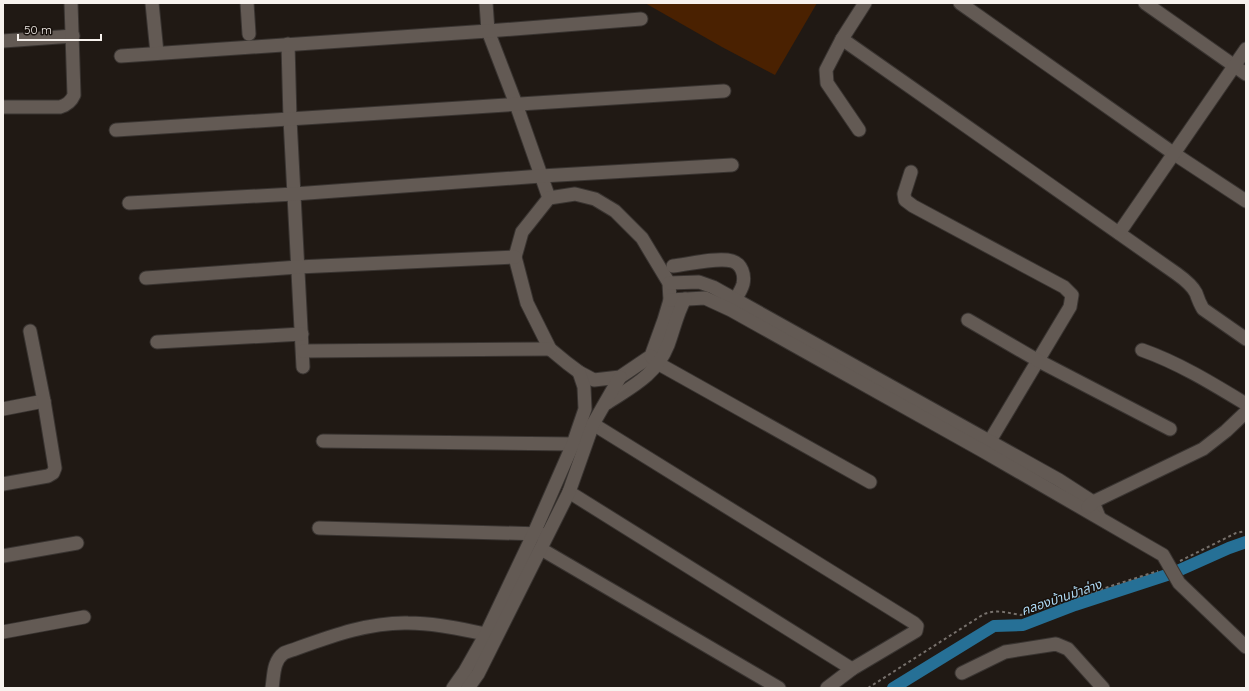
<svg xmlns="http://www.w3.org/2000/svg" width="1249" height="691" font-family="Quicksand,'Noto Sans Thai',sans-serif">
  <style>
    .green { fill: #4a2101 }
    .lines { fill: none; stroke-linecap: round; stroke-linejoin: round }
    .canal { stroke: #267096; stroke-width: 12 }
    .minor-casing { stroke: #393431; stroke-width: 15 }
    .path { stroke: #77716c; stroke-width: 2; stroke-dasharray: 3 3; stroke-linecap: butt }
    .minor { stroke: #635a54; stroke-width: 13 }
    .labels { text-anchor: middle; stroke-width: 3; stroke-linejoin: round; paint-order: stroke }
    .water-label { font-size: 13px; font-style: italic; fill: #afdaf5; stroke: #17100b }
  </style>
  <rect width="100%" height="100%" fill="#201914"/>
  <path class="green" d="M645 3H817L775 75 722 47Z"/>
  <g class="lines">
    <path class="canal" d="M893 688 994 626 1023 625 1075 605 1173 573 1229 548 1246 542"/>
    <defs>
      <g id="minor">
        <path d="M152 3 157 53"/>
        <path d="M247 3 249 34"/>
        <path d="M486 3 488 31 516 104 549 198"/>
        <path d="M960 3 1173 153 1246 201"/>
        <path d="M1145 3 1246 74"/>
        <path d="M842 39 1177 274C1184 279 1192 285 1196 293 1198 299 1200 304 1203 309L1246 339"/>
        <path d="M3 41 73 36"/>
        <path d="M288 44 290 119 303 367"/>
        <path d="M121 56 488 31 641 19"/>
        <path d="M3 107H60C67 105 71 102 74 95L71 3"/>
        <path d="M116 130 724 91"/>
        <path d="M859 130 827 83 826 70 842 39 865 3"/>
        <path d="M911 172 904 194 905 200 913 206 1064 287 1072 295 1070 307 985 449"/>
        <path d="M575 194 595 199 615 211 642 238 669 283 670 300 664 320 651 356 620 377 594 380 579 372 567 363 550 349 527 303 515 257 522 232 549 198Z"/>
        <path d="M129 203 294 194 541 176 732 165"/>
        <path d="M1119 233 1246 49"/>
        <path d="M673 266C689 264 718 257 732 261 742 264 745 275 743 284 741 292 735 298 732 306"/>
        <path d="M146 278 298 267 515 257"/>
        <path d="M669 283 699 282 713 287 1059 480 1093 502 1099 517"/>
        <path d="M670 300 705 298 731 310 983 451 1163 555 1179 583 1246 647"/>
        <path d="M968 320 1037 360 1170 429"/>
        <path d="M157 342 302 334"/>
        <path d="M1142 350C1179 363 1213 384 1246 404"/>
        <path d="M303 351 550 349"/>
        <path d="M651 356 659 364 870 482"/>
        <path d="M607 403C633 386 656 375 668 345 674 329 677 313 685 299"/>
        <path d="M3 409 44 401"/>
        <path d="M593 424 914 623 917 626 916 631 852 669 827 688"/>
        <path d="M323 441 573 444"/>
        <path d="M3 484 48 476 53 473 55 468 44 401 30 331"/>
        <path d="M569 492 852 669"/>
        <path d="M1088 507 1093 502 1203 449 1226 431 1246 412"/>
        <path d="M319 528 541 534"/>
        <path d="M541 549 779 688"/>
        <path d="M3 556 77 543"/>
        <path d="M3 632 84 617"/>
        <path d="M962 673 1005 652 1056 644 1068 649 1103 688"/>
        <path d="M272 688C274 675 273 661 284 653 324 639 365 622 408 623 434 623 460 629 486 634"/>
        <path d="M453 688 465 671 486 634 534 533 573 444 585 409 584 387 579 372"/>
        <path d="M468 688 478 674 569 492 593 424 620 377"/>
      </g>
    </defs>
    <use href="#minor" class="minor-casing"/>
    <g class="path">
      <path d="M1180 561 1236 533 1246 531"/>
      <path d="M868 688 984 614C997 609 1008 613 1021 615L1158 571"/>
    </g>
    <use href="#minor" class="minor"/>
  </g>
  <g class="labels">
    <g class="water-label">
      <text transform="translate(1061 597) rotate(-19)" y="5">คลองบ้านม้าล่าง</text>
    </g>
  </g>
  <rect width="1249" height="691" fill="none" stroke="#f7f2ee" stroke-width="8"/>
  <path d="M18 34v6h83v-6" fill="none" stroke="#f7f2ee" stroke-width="2"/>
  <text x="24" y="34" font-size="12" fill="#f7f2ee" stroke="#17100b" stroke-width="3" paint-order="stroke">50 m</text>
</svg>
